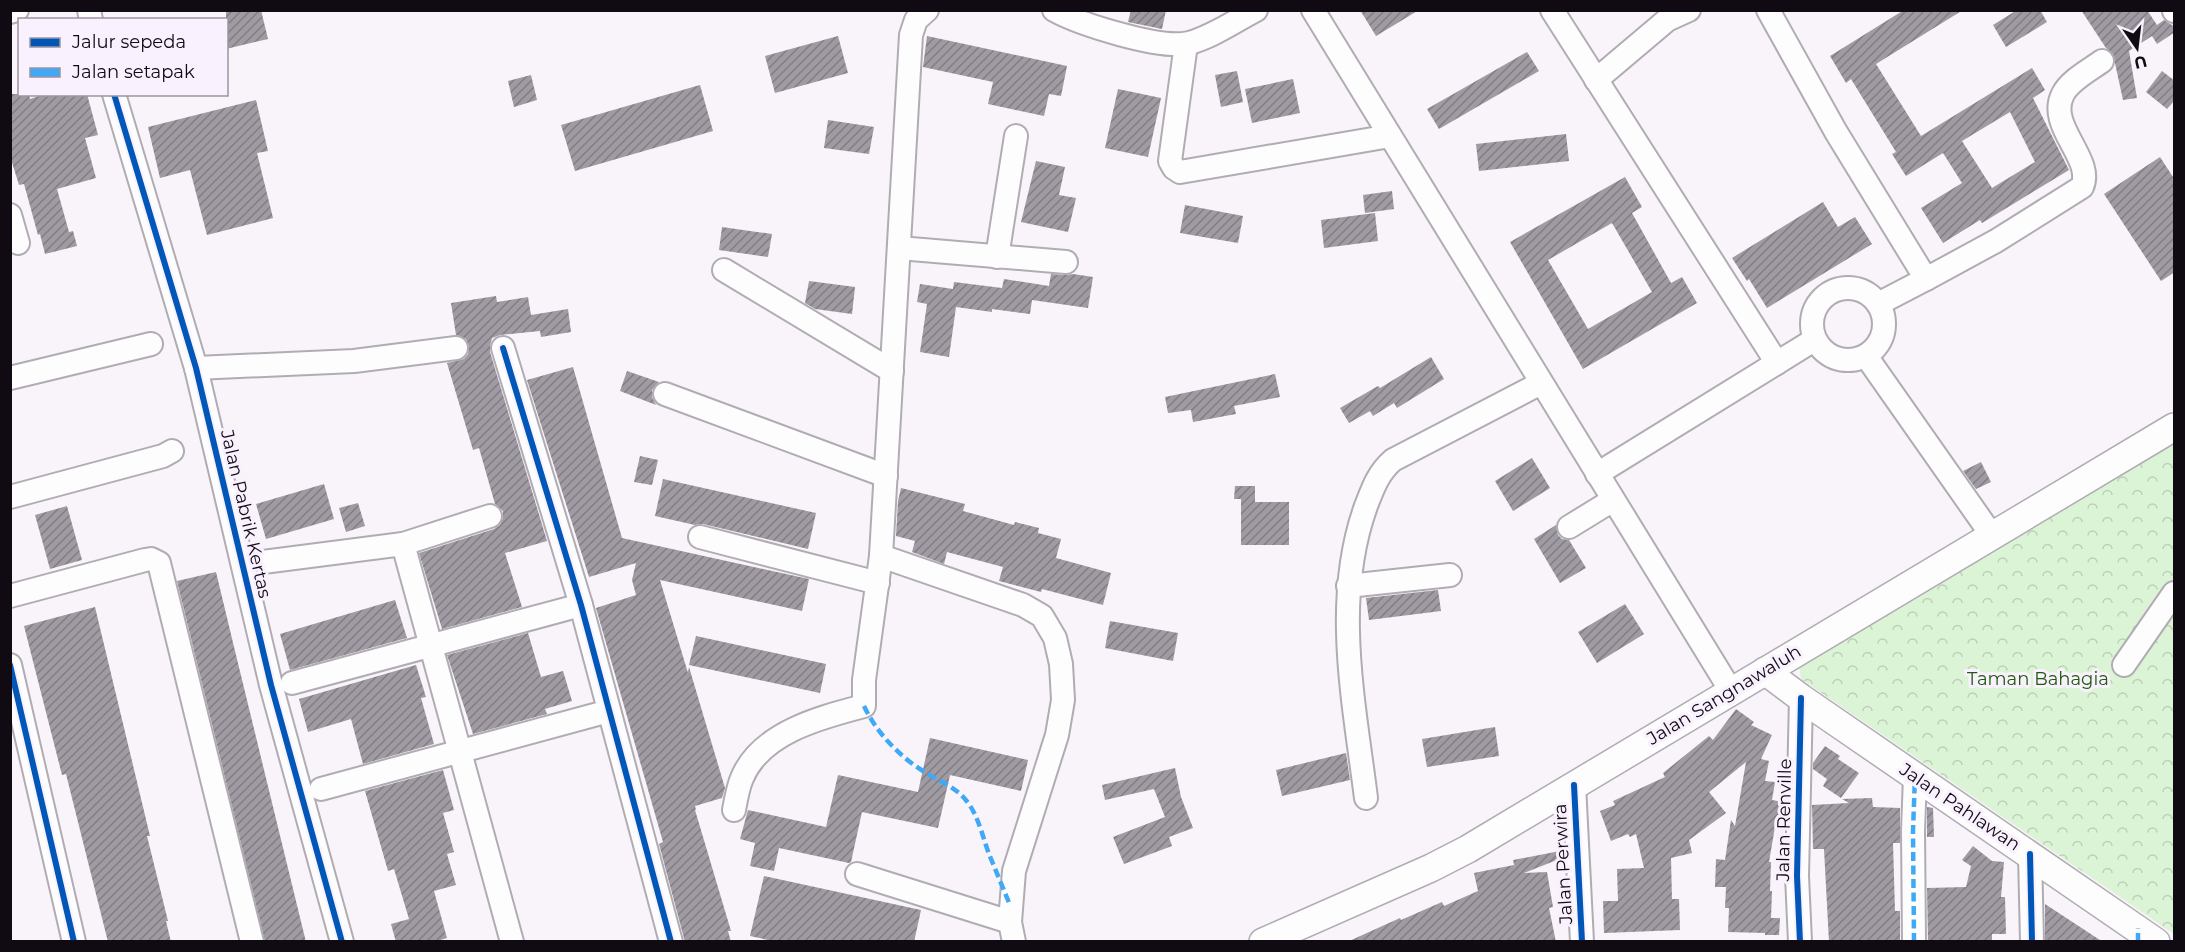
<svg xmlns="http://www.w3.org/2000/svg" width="2185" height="952" font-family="Montserrat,sans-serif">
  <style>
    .forest { fill: url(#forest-crowns) }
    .building { fill: url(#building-hatch); fill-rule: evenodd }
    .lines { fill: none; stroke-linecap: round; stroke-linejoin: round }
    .minor-casing { stroke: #b1acb4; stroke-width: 26 }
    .major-casing { stroke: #b1acb4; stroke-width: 30 }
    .minor { stroke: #fefdfe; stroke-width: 22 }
    .major { stroke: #fefdfe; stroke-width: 27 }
    .quiet { stroke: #3fa9f5; stroke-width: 4.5; stroke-dasharray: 9 4.5; stroke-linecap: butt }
    .cycleway-casing { stroke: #f9f1fd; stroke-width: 10 }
    .cycleway { stroke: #0057b8; stroke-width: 6 }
    .labels { text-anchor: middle; stroke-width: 6; stroke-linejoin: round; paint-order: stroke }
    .street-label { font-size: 18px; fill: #100a13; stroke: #f9f1fd }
    .park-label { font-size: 18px; fill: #205a0c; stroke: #f9f1fd }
  </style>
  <defs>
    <pattern id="forest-crowns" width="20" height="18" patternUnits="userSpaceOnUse" patternTransform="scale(1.5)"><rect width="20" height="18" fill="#dcf4d6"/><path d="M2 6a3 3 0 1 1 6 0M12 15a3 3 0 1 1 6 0" fill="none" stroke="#bcd0b7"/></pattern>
    <pattern id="building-hatch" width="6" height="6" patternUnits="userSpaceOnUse" patternTransform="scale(1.5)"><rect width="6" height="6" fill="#a09ba3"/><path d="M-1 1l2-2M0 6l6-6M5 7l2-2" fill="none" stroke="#817d84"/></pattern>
  </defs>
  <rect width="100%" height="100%" fill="#f8f4fa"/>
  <path class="forest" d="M2174 444V934L1801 679 1799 665Z"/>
  <g class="building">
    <path d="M226 10H261L268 39 226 49Z"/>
    <path d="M1131 10H1166L1162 29 1128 22Z"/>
    <path d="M1360 10H1419L1376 36Z"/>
    <path d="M1904 10H1963L1876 64 1921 136 2032 68 2045 90 2033 98 2069 170 1982 223 1980 220 1943 243 1921 208 1962 183 1943 153 1906 176 1892 154 1896 152 1851 79 1846 83 1830 56ZM2010 112 2035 162 1992 188 1962 141Z"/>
    <path d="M2017 10H2040L2047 22 2006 47 1993 25Z"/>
    <path d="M2081 10H2147L2157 25 2164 20 2175 27V32L2157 44 2152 36 2129 51 2137 98 2123 100 2113 54 2106 48Z"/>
    <path d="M838 36 848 73 775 93 765 56Z"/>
    <path d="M927 36 1067 66 1061 96 1049 94 1044 116 988 104 993 82 923 67Z"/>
    <path d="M1527 52 1539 71 1439 129 1427 109Z"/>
    <path d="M1237 71 1243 102 1221 107 1215 75Z"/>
    <path d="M2162 71 2175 81V100L2167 109 2146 92Z"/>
    <path d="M531 75 537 100 514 107 508 81Z"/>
    <path d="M1293 79 1300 113 1252 123 1245 89Z"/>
    <path d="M700 85 713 131 575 171 561 125Z"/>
    <path d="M1118 89 1161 98 1148 157 1105 148Z"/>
    <path d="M10 94H29L30 99 45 94H87L98 135 85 138 96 178 57 189 69 232 73 231 77 246 45 254 40 234 38 235 24 184 19 185 10 156Z"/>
    <path d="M256 100 268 151 257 153 273 218 207 235 190 170 160 178 148 127Z"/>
    <path d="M828 120 874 127 869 154 824 148Z"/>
    <path d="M1566 134 1569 161 1479 171 1476 144Z"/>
    <path d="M2160 157 2175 180V272L2161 281 2104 194Z"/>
    <path d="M1036 161 1065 167 1059 195 1076 198 1068 232 1021 222Z"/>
    <path d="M1625 177 1642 207 1632 213 1671 283 1682 277 1697 303 1583 369 1510 242ZM1612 223 1652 292 1588 329 1548 260Z"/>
    <path d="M1392 191 1394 209 1365 213 1363 195Z"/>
    <path d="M1823 202 1838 227 1855 217 1872 244 1767 308 1749 279 1747 281 1732 258Z"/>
    <path d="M1185 205 1243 216 1238 243 1180 233Z"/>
    <path d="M1375 213 1378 241 1324 248 1321 220Z"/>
    <path d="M722 227 772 234 768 257 719 250Z"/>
    <path d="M1051 274 1065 275 1073 274 1093 277 1088 308 1032 300 1030 314 992 309V312L956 307 949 357 920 352 927 304 917 302 920 284 953 289 954 282 1002 288 1004 279 1049 286Z"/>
    <path d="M809 281 855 287 852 314 815 309 805 303Z"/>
    <path d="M496 296 497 302 528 297 531 315 568 309 571 332 541 337 540 331 500 335 492 338 490 346V352L547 541 505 553 522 607 442 629 419 553 494 529 500 525 503 518V511L495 504 479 448 473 450 447 363 464 359 468 354 469 347 466 339 456 335 451 303Z"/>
    <path d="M1431 357 1444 379 1397 408 1394 403 1373 416 1370 411 1349 423 1340 408 1378 386 1380 388Z"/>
    <path d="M573 367 622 538 809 579 802 611 660 580 688 673 689 667 725 788 722 798 695 806 696 810H695L731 931H728L731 942H685L659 844 663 842 596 608 636 595 632 580 636 563 589 577 527 380Z"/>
    <path d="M627 371 659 382 652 390V397L656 405 620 391Z"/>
    <path d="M1275 374 1280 397 1234 406 1236 414 1193 422 1191 410 1168 413 1165 397Z"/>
    <path d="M640 456 658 460 652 485 634 482Z"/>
    <path d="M1532 458 1550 488 1513 511 1495 481Z"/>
    <path d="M1981 462 1991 482 1976 489 1963 471Z"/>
    <path d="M663 479 816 513 808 549 703 524 695 525 655 516Z"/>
    <path d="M324 484 334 519 266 539 256 504Z"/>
    <path d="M1235 486H1255V502H1289V545H1241V499H1234Z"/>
    <path d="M901 488 965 504 963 511 1014 525 1015 522 1039 528 1038 533 1061 539 1056 558 1111 573 1103 605 1042 589 1041 592 999 581 1003 567 947 552 944 564 912 552 915 541 896 536 898 501Z"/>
    <path d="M358 503 365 526 346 532 339 508Z"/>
    <path d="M67 506 82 560 50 569 35 515Z"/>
    <path d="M1556 525 1558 535 1562 539 1569 540 1586 568 1560 583 1534 539Z"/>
    <path d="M216 572 235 651 306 942H265L177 581Z"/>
    <path d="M1438 590 1441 611 1369 620 1366 598Z"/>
    <path d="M395 600 407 638 290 670 280 634Z"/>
    <path d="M1625 604 1644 634 1597 663 1578 632Z"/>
    <path d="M95 607 150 836H147L168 921H166L171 942H108L66 774 62 775 24 626Z"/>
    <path d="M1110 621 1178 633 1173 661 1105 648Z"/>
    <path d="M528 633 541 677 563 671 572 701 545 709 547 714 473 734 447 655Z"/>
    <path d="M696 636 826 664 820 693 689 665Z"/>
    <path d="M416 665 426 697 421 698 434 744 363 764 351 719 308 732 299 699Z"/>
    <path d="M1736 709 1754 722 1751 725 1772 735 1761 759 1769 761 1765 781 1775 782 1772 800 1782 802 1780 816 1777 815 1769 862H1771L1770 891H1772L1771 918H1780L1779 935H1765V933L1728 932 1729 908H1725L1726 887H1715L1716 859 1725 860 1731 820 1735 826 1746 762 1709 792 1726 813 1689 840 1692 853 1671 858 1672 899H1679L1680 930 1604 933 1603 901H1618L1617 869 1644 868 1636 834 1630 837 1628 834 1611 841 1600 811 1615 805 1613 801 1665 777 1663 773 1709 736 1713 740Z"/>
    <path d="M1495 727 1499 756 1427 767 1422 739Z"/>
    <path d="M930 738 1028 760 1021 791 950 775 938 828 862 812 851 862 849 863 779 848 774 871 750 866 755 843 740 839 748 810 826 827 838 775 918 792Z"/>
    <path d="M1825 746 1840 756 1838 759 1859 773 1841 798 1823 786 1827 779 1813 769V763Z"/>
    <path d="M1346 753 1350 780 1282 796 1276 770Z"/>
    <path d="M1175 768 1181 797 1193 828 1169 837 1172 846 1124 864 1113 837 1165 817 1154 789 1105 800 1102 785Z"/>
    <path d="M443 770 454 810 443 813 454 852 447 854 456 885 434 891 447 938 434 942H396L391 924 409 919 394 869 388 871 365 791Z"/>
    <path d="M1872 798 1873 807 1900 808V843H1893L1895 911H1900V942H1829L1824 849H1813L1812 805 1849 803 1842 799Z"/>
    <path d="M1927 807 1933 808 1934 837H1927Z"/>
    <path d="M1973 846 1992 861 2004 862 2001 897H2005L2006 934H1992V942H1928L1927 888 1966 887 1971 866 1962 860Z"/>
    <path d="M1560 851 1562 858 1524 873 1547 872 1553 907 1549 908 1556 942H1347L1400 918 1401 920 1442 902 1444 906 1478 891 1474 873 1514 865 1516 873 1513 860Z"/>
    <path d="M764 876 921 910 914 942H777L750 936Z"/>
    <path d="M2045 904 2103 942H2045Z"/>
  </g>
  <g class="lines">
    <defs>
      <g id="minor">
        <path d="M89 10 91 20"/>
        <path d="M1054 10C1079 24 1161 50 1189 43 1212 37 1235 21 1256 10"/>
        <path d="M1313 10 1731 691"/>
        <path d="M1552 10 1777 363"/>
        <path d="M1768 10 1836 132 1926 279 1878 304"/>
        <path d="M2174 10V11"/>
        <path d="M10 12 17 10"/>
        <path d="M1186 44 1170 161 1174 168 1180 172 1390 136"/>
        <path d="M1596 80 1667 20 1689 10"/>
        <path d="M114 94 196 368 271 685 342 942"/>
        <path d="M10 215 18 243"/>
        <path d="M899 248 1066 262"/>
        <path d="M997 257 1016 136"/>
        <path d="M724 270 892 371"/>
        <path d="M1926 279 1996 241 2082 187C2095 159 2046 126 2063 94 2070 80 2090 70 2102 61"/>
        <circle cx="1848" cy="324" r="36"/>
        <path d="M503 348 581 605 671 942"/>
        <path d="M1866 356 1993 537"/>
        <path d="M196 368 354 361 456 348"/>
        <path d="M10 378 151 344"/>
        <path d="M665 394 886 476"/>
        <path d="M1597 474 1814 340"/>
        <path d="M10 497 163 456 172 451"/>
        <path d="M1569 527 1613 500"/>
        <path d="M700 537 878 583"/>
        <path d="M403 544 490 516"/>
        <path d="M881 556 1023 605 1042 616 1055 638 1061 664 1063 700 1057 735 1014 871 1010 922 1014 942"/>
        <path d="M263 562 403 544 512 942"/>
        <path d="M1348 586 1450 575"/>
        <path d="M10 596 145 560 151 559 159 563 252 942"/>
        <path d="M10 665 74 942"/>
        <path d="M2124 665 2174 593"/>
        <path d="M292 683 581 605"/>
        <path d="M1574 785 1582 942"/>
        <path d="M321 789 609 711"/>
        <path d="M1366 798C1354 702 1332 600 1366 506 1373 488 1378 473 1393 460L1541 383"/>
        <path d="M734 810C736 799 738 787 742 778 761 732 822 717 864 706V680L881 556 911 35 916 20 927 10"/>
        <path d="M2030 854 2032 942"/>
        <path d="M857 874 1010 922"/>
        <path d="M1800 942 1797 876 1801 698"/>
        <path d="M1914 942 1913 831 1915 776"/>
      </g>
      <g id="major">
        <path d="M1765 671 1801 698 2156 942"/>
        <path d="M1263 942 1431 868 1468 849C1703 707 1940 569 2174 427"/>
      </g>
    </defs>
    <use href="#minor" class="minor-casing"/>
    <use href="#major" class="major-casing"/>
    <use href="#minor" class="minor"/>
    <use href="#major" class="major"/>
    <g class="quiet">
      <path d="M864 706C876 732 899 756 923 771 937 780 954 786 965 799 978 814 982 835 989 854 996 871 1003 888 1010 905"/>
      <path d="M1914 942 1913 831 1915 776"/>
      <path d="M2138 942V928"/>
    </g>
    <defs>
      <g id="cycleway">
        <path d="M114 94 196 368 271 685 342 942"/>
        <path d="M503 348 581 605 671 942"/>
        <path d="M10 665 74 942"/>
        <path d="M1574 785 1582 942"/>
        <path d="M2030 854 2032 942"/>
        <path d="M1800 942 1797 876 1801 698"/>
      </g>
    </defs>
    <use href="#cycleway" class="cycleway-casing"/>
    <use href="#cycleway" class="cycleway"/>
  </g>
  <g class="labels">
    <g class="street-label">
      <text transform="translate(246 514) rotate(77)" y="6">Jalan Pabrik Kertas</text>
      <text transform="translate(1724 695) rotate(-31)" y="6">Jalan Sangnawaluh</text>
      <text transform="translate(1960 807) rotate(34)" y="6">Jalan Pahlawan</text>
      <text transform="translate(1784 820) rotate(-89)" y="6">Jalan Renville</text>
      <text transform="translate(1563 864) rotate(-93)" y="6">Jalan Perwira</text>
    </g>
    <g class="park-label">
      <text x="2038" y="685">Taman Bahagia</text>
    </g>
  </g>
  <rect width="2185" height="952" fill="none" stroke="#100a13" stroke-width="24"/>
  <rect x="18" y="18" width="210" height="78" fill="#f9f1fd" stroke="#9c959f" stroke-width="1.5"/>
  <rect x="30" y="38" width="30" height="9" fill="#0057b8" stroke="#9c959f" stroke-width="1.5"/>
  <text x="72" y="48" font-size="18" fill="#100a13">Jalur sepeda</text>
  <rect x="30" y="68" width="30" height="9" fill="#3fa9f5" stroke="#9c959f" stroke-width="1.5"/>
  <text x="72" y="78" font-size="18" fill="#100a13">Jalan setapak</text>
  <g transform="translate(2137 48) rotate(166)" stroke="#f9f1fd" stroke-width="4.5" paint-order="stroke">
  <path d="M0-4.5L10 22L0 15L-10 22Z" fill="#100a13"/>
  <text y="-9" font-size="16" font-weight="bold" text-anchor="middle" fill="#100a13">U</text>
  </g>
</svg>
